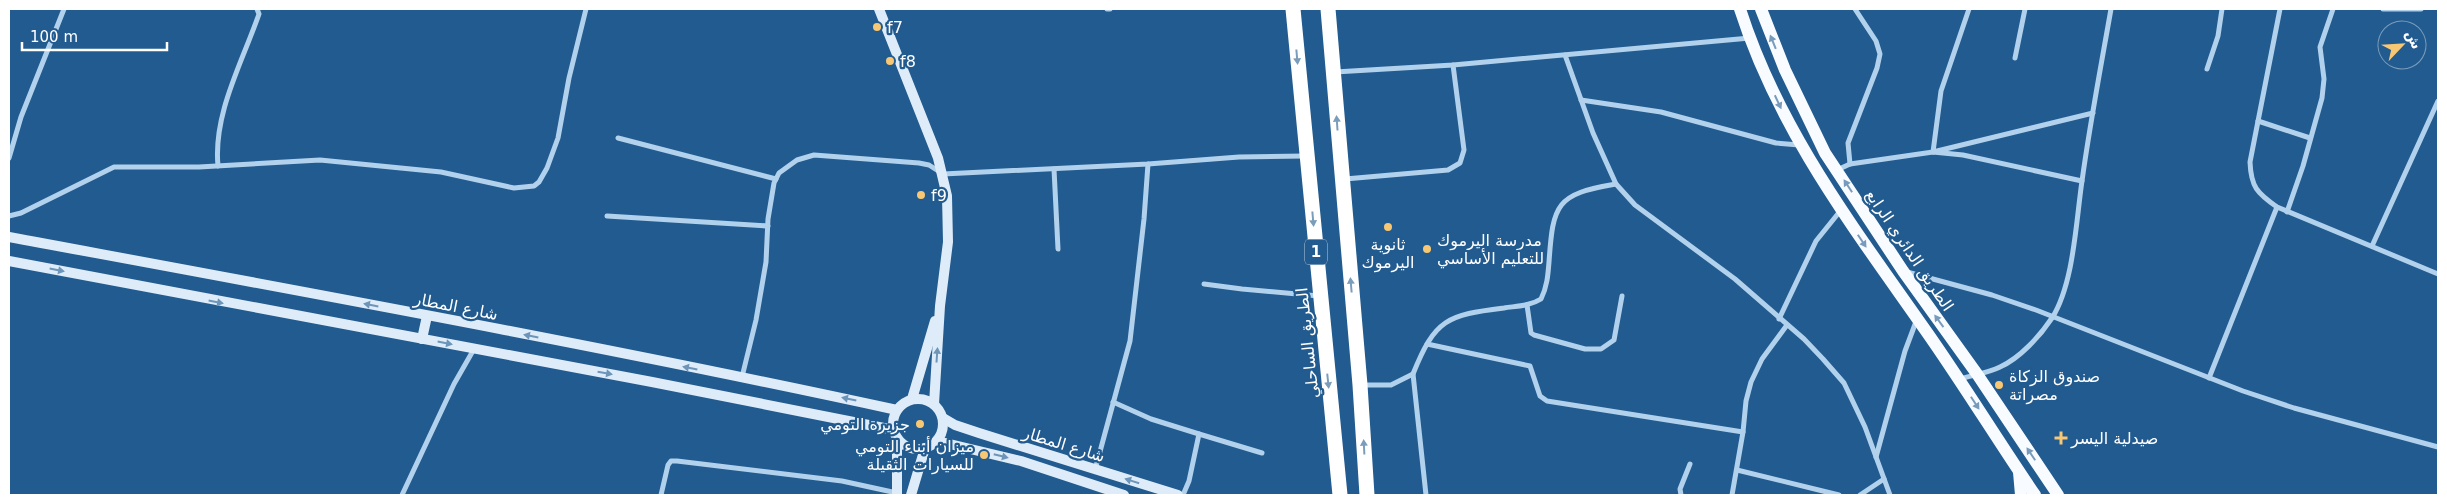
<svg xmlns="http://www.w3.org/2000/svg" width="2447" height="504" font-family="'DejaVu Sans',Cairo,sans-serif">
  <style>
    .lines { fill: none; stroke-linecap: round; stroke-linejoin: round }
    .street { stroke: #b2d1ec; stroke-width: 5 }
    .secondary { stroke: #deecf9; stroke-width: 10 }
    .primary { stroke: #f8fbff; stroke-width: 12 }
    .highway { stroke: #fff; stroke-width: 15 }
    .oneway { fill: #789bbc }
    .oneway2 { fill: #7a9dbc }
    .oneway3 { fill: #6d95b9 }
    .poi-dot { fill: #f8c774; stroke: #225b8f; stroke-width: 2 }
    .labels { text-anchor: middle; stroke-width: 4.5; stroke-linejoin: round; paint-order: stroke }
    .shield { fill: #225b8f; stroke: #bdcedd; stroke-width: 1 }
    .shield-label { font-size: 15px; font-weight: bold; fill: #fff }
    .poi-label { font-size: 16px; fill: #fff; stroke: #225b8f; text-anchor: start }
    .street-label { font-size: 16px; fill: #fff; stroke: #225b8f }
  </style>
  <rect width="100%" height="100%" fill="#225b8f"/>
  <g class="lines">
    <g class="street">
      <path d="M1107 9H1110"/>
      <path d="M1969 9 1941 91 1933 152 2093 113"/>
      <path d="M2280 9 2250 162C2251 187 2257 193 2277 207L2438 274"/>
      <path d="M2383 9H2421"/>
      <path d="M1565 55 1593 133 1616 184 1635 205 1735 279 1804 339 1823 359 1844 383 1865 427 1890 495"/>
      <path d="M2015 58 2025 9"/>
      <path d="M2207 69 2218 36 2222 9"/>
      <path d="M1335 72 1453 65 1750 38"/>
      <path d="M1581 100 1661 112 1776 143 1799 145"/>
      <path d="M2258 121 2310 138"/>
      <path d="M618 138 776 179"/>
      <path d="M9 158 21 117 64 9"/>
      <path d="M1850 164 1848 143 1877 68 1880 54 1876 41 1855 9"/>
      <path d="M218 166C213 114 242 63 259 14L257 9"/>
      <path d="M1054 169 1058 249"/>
      <path d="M1837 170 1850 164 1933 152 1963 155 2082 181"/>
      <path d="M1345 179 1448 170 1460 163 1464 150 1453 65"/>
      <path d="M2287 212 2303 166 2322 98 2324 79 2320 47 2333 9"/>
      <path d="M9 216 21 213 114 167H199L320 160 441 172 514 188 534 186 539 182 547 168 558 138 569 78 586 9"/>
      <path d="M607 216 768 226"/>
      <path d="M2372 246 2438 101"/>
      <path d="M1907 272 1992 295 2036 310 2243 391 2294 408 2438 447"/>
      <path d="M1204 284 1242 289 1319 296"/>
      <path d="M1527 305 1531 333 1534 335 1585 349H1601L1614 340 1622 296"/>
      <path d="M1779 319 1816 241 1841 210"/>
      <path d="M1427 344 1530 366 1540 396 1547 401 1743 432"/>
      <path d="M1413 374 1426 495"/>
      <path d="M742 377 756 320 766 262 768 219 774 183 779 173 797 160 814 155 919 163 929 165 943 174 1148 164 1239 157 1304 156"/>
      <path d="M2209 378 2277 207"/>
      <path d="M1960 379C1973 375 1988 373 2000 367 2020 358 2040 336 2052 318 2074 283 2076 221 2082 181 2090 123 2101 66 2111 9"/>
      <path d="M1362 385H1391L1413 374C1435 319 1447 315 1504 308 1517 306 1530 306 1541 299 1547 287 1548 275 1549 262 1553 204 1556 194 1616 184"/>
      <path d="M1113 402 1151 419 1199 434 1189 481 1183 495"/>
      <path d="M1199 434 1262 453"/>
      <path d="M1876 457 1905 351 1917 319"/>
      <path d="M1095 470 1130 341 1144 219 1148 164"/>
      <path d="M1737 470 1839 495"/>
      <path d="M402 495 454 384 474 349"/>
      <path d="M661 495 668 465 671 461H677L842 481 897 493"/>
      <path d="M1681 495 1680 489 1690 464"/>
      <path d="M1732 495 1743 432 1746 401 1751 382 1762 359 1787 325"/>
      <path d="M1860 495 1884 479"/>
    </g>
    <g class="secondary">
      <path d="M879 9 938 158 947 196 948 242 940 306 934 404"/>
      <path d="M9 237C305 292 602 346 897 410"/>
      <path d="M9 261 652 382 894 430"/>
      <path d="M422 339 427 316"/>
      <circle cx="918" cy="424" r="25"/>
      <path d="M912 399 935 321"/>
      <path d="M943 418 955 425 979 433 1178 495"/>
      <path d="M937 441 1021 461 1124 495"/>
      <path d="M897 495V438"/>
      <path d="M911 495 925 448"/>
    </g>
    <g class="primary">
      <path d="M1740 9C1779 131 1854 228 1926 331 1964 385 1998 441 2035 495"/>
      <path d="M1761 9 1785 70 1825 153 1903 271 1977 374 2058 495"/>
      <path d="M2019 472 2021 495"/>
    </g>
    <g class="highway">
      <path d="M1293 9 1340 495"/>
      <path d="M1328 9 1360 385 1367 495"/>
    </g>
  </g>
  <defs><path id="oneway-solid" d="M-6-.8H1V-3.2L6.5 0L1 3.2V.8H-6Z" transform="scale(1.25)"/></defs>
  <g class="oneway">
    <use href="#oneway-solid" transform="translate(1773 42) rotate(-112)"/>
    <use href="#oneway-solid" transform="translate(1778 102) rotate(65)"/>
    <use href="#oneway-solid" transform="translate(1848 186) rotate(-123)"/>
    <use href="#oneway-solid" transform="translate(1862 241) rotate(56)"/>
    <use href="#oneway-solid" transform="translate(1939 321) rotate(-126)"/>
    <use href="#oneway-solid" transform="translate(1975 403) rotate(57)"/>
    <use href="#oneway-solid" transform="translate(2031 454) rotate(-124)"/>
  </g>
  <g class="oneway2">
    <use href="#oneway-solid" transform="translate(1297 57) rotate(85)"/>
    <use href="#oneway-solid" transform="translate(1337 123) rotate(-94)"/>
    <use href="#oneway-solid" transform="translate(1313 219) rotate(85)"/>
    <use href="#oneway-solid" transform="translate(1351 285) rotate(-95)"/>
    <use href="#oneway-solid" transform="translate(1328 381) rotate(84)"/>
    <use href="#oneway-solid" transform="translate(1364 447) rotate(-93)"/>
  </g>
  <g class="oneway3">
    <use href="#oneway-solid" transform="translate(57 270) rotate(11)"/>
    <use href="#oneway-solid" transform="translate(216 302) rotate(11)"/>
    <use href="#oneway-solid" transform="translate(371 305) rotate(-169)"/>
    <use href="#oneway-solid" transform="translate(531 336) rotate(-169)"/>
    <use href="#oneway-solid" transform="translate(445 343) rotate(11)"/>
    <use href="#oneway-solid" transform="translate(937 355) rotate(-86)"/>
    <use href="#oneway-solid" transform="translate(690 368) rotate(-169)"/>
    <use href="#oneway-solid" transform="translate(605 373) rotate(10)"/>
    <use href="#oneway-solid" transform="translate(849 399) rotate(-168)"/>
    <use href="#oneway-solid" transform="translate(1001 456) rotate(14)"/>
    <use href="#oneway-solid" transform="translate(1132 481) rotate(-163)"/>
  </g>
  <g class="poi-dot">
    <circle cx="877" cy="27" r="5"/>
    <circle cx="890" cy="61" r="5"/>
    <circle cx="921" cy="195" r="5"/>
    <circle cx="1388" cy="227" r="5"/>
    <circle cx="1427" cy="249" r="5"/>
    <circle cx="1999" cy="385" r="5"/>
    <circle cx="920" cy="424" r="5"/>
    <path d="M2058.5 430.5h5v5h5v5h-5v5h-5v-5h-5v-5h5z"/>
    <circle cx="984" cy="455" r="5"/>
  </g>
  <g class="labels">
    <rect class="shield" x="1305" y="239.5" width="22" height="25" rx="4"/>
    <g class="shield-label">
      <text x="1316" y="257">1</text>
    </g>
    <g class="poi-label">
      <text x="887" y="33">f7</text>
      <text x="900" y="67">f8</text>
      <text x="931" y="201">f9</text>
      <text x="1437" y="246">مدرسة اليرموك<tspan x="1437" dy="18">للتعليم الأساسي</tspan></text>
      <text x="1388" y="250" text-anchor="middle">ثانوية<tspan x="1388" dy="18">اليرموك</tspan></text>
      <text x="2009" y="382">صندوق الزكاة<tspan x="2009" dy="18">مصراتة</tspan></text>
      <text x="910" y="430" text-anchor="end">جزيرة التومي</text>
      <text x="2071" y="444">صيدلية اليسر</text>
      <text x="974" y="452" text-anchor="end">ميزان أبناء التومي<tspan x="974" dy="18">للسيارات الثقيلة</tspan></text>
    </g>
    <g class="street-label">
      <text transform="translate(1910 250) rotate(56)" y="6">الطريق الدائري الرابع</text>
      <text transform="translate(456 306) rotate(11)" y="6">شارع المطار</text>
      <text transform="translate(1307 343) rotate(-96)" y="6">الطريق الساحلي</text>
      <text transform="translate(1064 444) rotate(17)" y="6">شارع المطار</text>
    </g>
  </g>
  <rect width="2447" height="504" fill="none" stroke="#ffffff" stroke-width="20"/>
  <g transform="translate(2402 45) rotate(65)"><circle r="24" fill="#225b8f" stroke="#7a9dbc"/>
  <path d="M0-4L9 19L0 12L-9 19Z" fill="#f8c774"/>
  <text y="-8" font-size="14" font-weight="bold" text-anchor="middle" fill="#ffffff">ش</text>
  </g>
  <path d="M22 42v8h145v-8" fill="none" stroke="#ffffff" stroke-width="2.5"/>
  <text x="30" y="42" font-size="15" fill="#ffffff" stroke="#225b8f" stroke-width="4" paint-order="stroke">100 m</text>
</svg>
